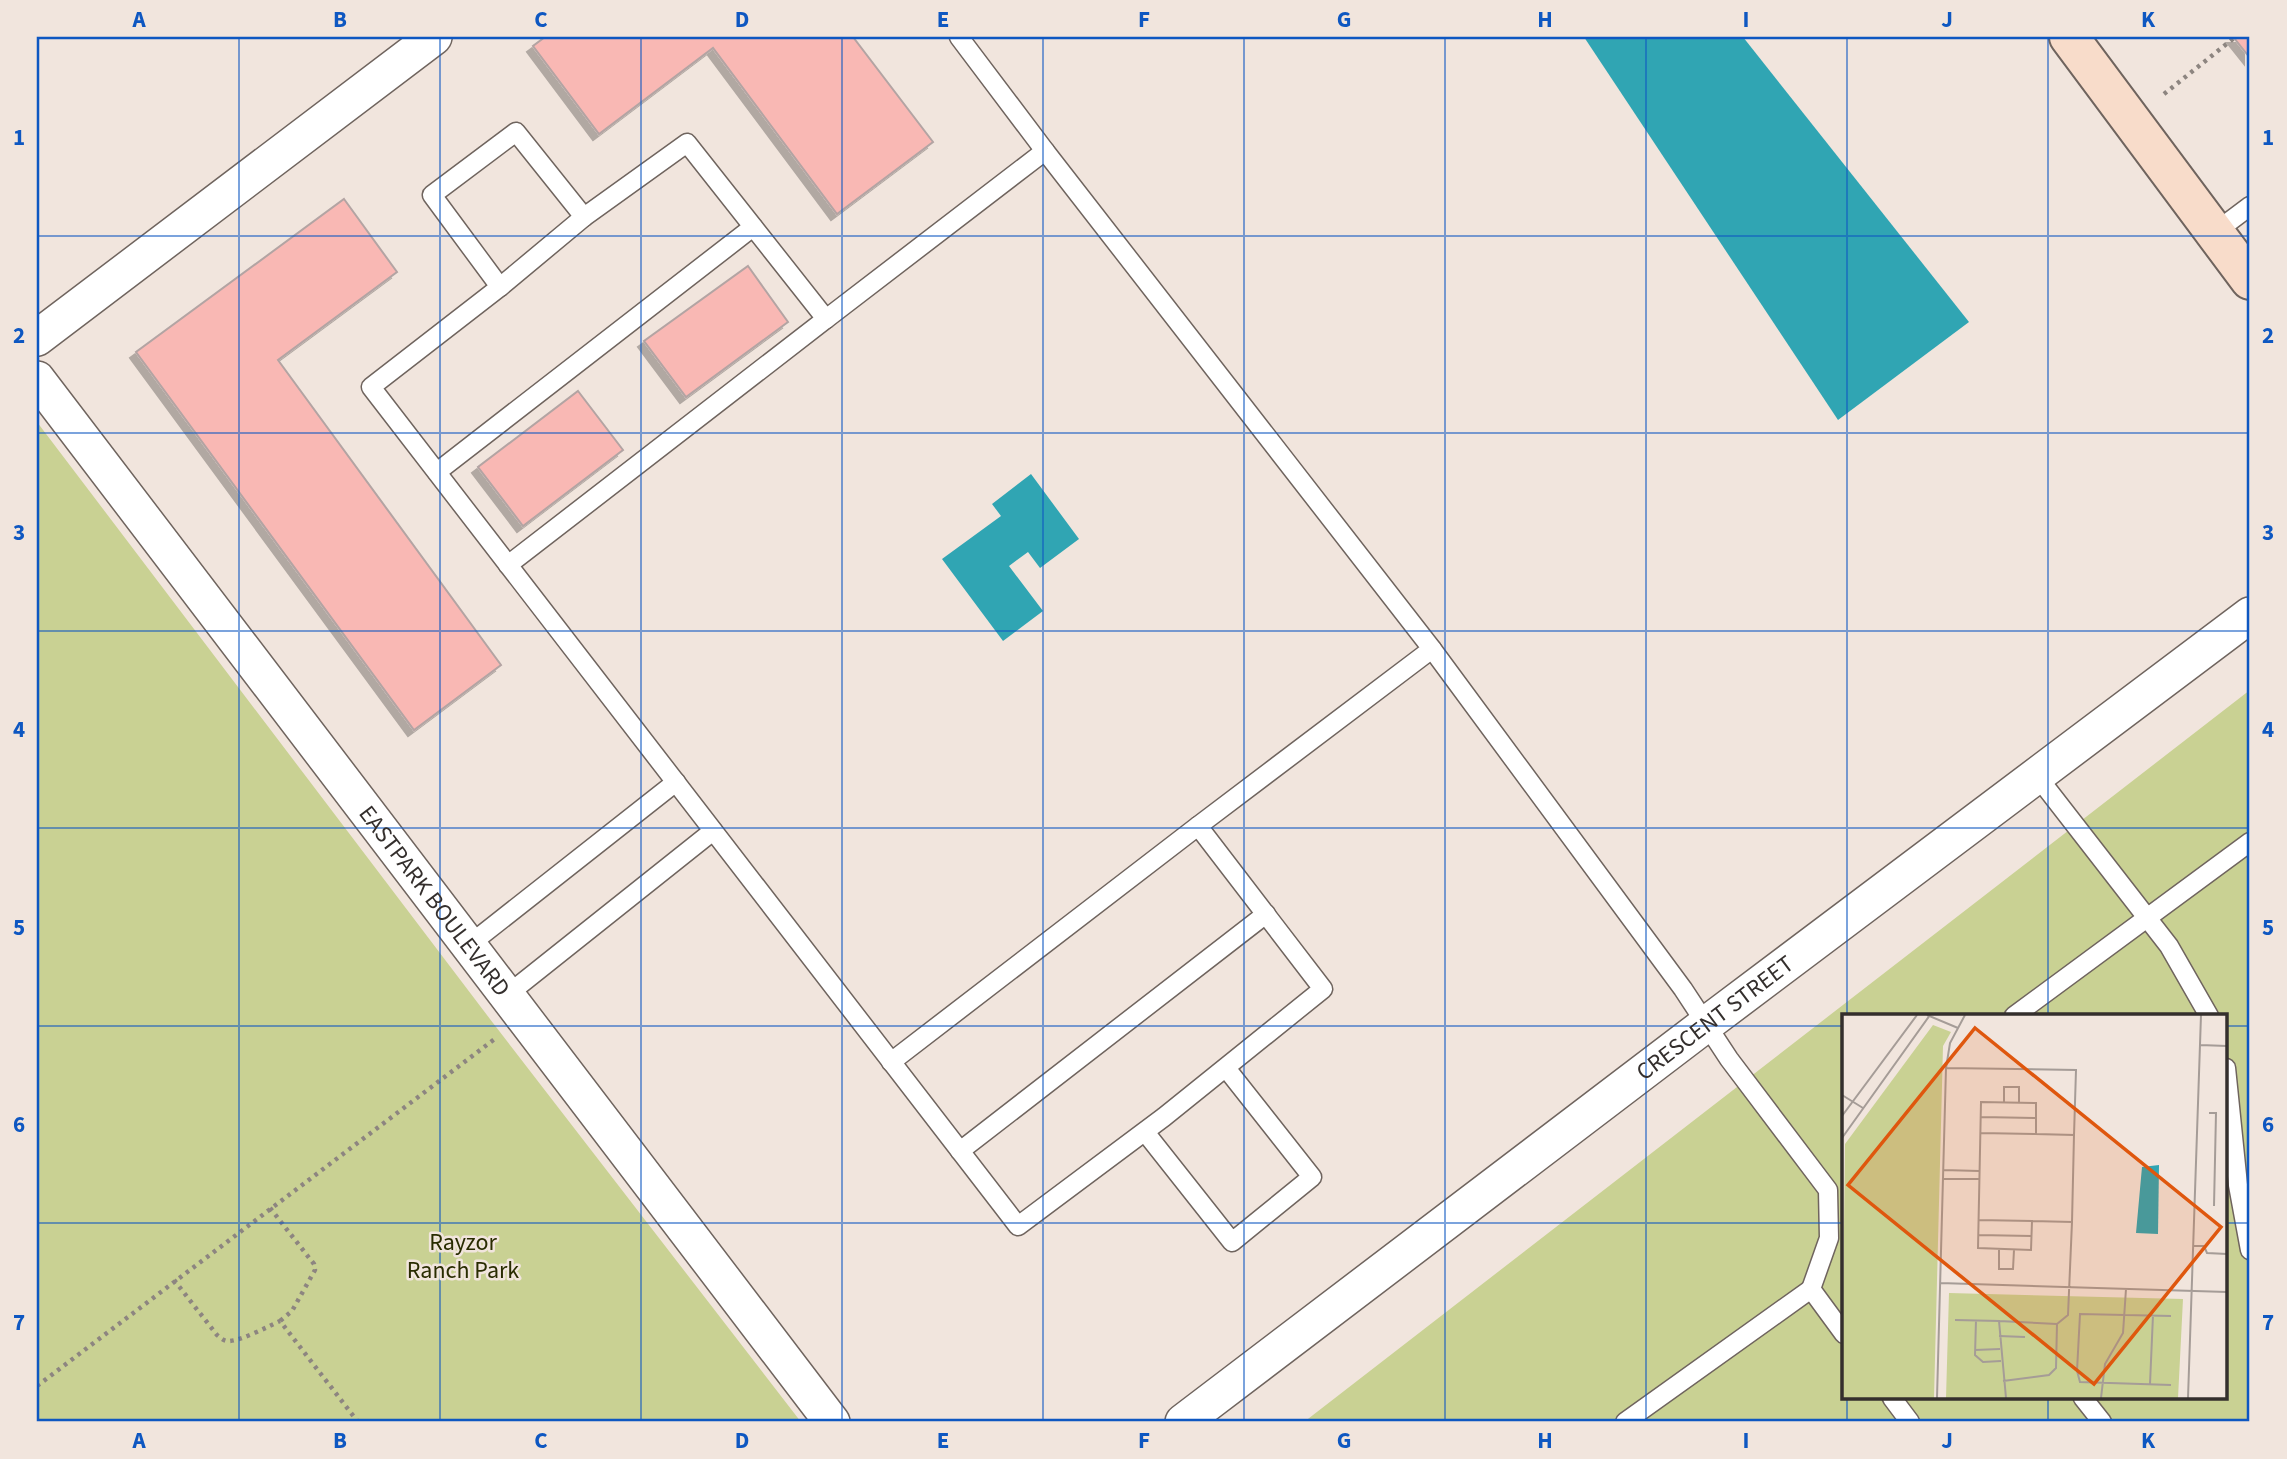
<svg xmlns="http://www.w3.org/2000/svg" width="2287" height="1459" font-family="'Source Sans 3',sans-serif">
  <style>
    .green { fill: #c9d193; fill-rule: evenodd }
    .water { fill: #30a5b3 }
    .building { fill: #f9b8b4; stroke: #b3a4a3; stroke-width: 2; filter: url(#shadow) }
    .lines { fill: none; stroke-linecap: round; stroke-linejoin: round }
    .service-casing { stroke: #6f645e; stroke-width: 21 }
    .minor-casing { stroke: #6f645e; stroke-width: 38 }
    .secondary-casing { stroke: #6f645e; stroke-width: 42 }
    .path { stroke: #8d8580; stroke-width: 4.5; stroke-dasharray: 3.5 5; stroke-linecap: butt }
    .service { stroke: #fff; stroke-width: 18 }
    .minor { stroke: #fff; stroke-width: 35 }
    .secondary { stroke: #f8dcca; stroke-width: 38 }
    .grid { fill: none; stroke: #0e57c1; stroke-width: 2; stroke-opacity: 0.55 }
    .labels { text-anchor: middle; stroke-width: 5; stroke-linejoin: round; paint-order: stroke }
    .street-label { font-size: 24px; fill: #342f2d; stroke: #f1e5dd }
    .park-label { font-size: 24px; fill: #292c01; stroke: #f1e5dd }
    .inset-road { fill: none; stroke: #a59c97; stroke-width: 2 }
    .view { fill: #df570e; fill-opacity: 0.15; stroke: #df570e; stroke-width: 3.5 }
    .inset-edge { fill: none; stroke: #342f2d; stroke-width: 3.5 }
    .neatline { fill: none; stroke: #0e57c1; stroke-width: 2.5 }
    .grid-label { font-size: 23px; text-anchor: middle; font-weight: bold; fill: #0e57c1 }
  </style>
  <defs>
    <filter id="shadow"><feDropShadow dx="-6" dy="6" stdDeviation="0" flood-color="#0004"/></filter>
  </defs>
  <rect width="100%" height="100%" fill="#f1e5dd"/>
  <g class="green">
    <path d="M37 422 493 1023 801 1422H37Z"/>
    <path d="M2250 690V1422H1304ZM1844 1016H2226V1398H1844Z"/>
  </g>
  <g class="water">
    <path d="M1584 37H1743L1969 322 1838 420Z"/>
    <path d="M1031 474 1079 539 1040 568 1028 552 1009 566 1043 611 1003 641 942 559 1001 516 992 504Z"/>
  </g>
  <g class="building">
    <path d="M545 37H853L933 142 837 214 713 48 599 134 533 46Z"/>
    <path d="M2233 37H2250V58L2234 38Z"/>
    <path d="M344 199 397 272 278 360 501 665 414 730 136 352Z"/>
    <path d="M748 266 788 322 686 397 644 341Z"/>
    <path d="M578 391 623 450 523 526 478 467Z"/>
  </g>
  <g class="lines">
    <defs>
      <g id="service">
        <path d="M959 37 1045 151"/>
        <path d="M687 143 826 319 1045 151 1432 649 1198 826 1323 989 1164 1117 1018 1226 371 387 500 287 584 217Z"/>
        <path d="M2214 233 2250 206"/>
        <path d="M500 287 432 195 516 132 584 217"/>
        <path d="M437 472 753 227"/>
        <path d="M508 565 826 319"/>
        <path d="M1432 649 1683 989 1729 1059 1828 1190 1829 1238 1811 1289 1844 1334"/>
        <path d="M2037 776 2169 946 2209 1016"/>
        <path d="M469 945 676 782"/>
        <path d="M507 995 713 831"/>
        <path d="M2014 1016 2250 842"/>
        <path d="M891 1062 1198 826"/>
        <path d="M2226 1068 2238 1185 2250 1250"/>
        <path d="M1145 1132 1232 1242 1312 1177 1226 1068"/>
        <path d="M960 1151 1266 914"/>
        <path d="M1892 1398 1910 1422"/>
        <path d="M2083 1398 2102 1422"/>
        <path d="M1625 1422 1811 1289"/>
      </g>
      <g id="minor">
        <path d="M37 338 434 37"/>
        <path id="s1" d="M37 379 832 1422"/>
        <path id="s2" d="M1183 1422 1705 1025 2250 615"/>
      </g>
      <path id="secondary" d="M2069 37 2250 280"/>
    </defs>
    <use href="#service" class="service-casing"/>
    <use href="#minor" class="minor-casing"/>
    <use href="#secondary" class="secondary-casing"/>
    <g class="path">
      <path d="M2164 94 2234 38"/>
      <path d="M270 1208 314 1264 315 1270 292 1311 280 1321"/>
      <path d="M174 1280 217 1335C220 1337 222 1340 227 1341 239 1342 269 1326 280 1321L358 1422"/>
      <path d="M37 1386 496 1038"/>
    </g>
    <use href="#service" class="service"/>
    <use href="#minor" class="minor"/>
    <use href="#secondary" class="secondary"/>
  </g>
  <path class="grid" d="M239 37V1422M440 37V1422M641 37V1422M842 37V1422M1043 37V1422M1244 37V1422M1445 37V1422M1646 37V1422M1847 37V1016M2048 37V1016M37 236H2250M37 433H2250M37 631H2250M37 828H2250M37 1026H1844M2226 1026H2250M37 1223H1844M2226 1223H2250M1847 1398V1422M2048 1398V1422"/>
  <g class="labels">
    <g class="street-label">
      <text dy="8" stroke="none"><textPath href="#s1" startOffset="656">EASTPARK BOULEVARD</textPath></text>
      <text dy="8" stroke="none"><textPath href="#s2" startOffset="668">CRESCENT STREET</textPath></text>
    </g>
    <g class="park-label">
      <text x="463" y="1250">Rayzor<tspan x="463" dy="28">Ranch Park</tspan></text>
    </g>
  </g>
  <g transform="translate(1842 1014)">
    <rect width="385" height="385" fill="#f1e5dd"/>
    <path d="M91 11 109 18 101 32 92 384H0L3 130ZM107 279 341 285 336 384H104Z" fill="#c9d193"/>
    <path d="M317 151 316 220 294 219 300 153Z" fill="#30a5b3"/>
    <path class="inset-road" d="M85 1 116 14M358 31 385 32M104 54 234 56 232 121M0 81 21 94M139 88 194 89V120L232 121 230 208 190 207 189 236 136 234ZM162 89V73H177V88M367 99H374L372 192M0 102 75 1M139 103 194 104M138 119 194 120M0 124 88 1M101 156 137 157M101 165H137M136 206 190 207M136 221 189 222M351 232H362L365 239 385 240M157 235V255H171L172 236M98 269 385 278M113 306 157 307 164 384M134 306 133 341 141 348 159 347M157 307 215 310M157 322 183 323M133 336 158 335M161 367 207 361 214 354 215 310 226 301 230 208M308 370 311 301M329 371 238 368 235 357 238 300 329 302M95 384 104 54 108 29 123 1M259 384 263 350 281 319 284 275M346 384 359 1"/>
    <path class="view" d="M133 14 379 213 252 370 6 171Z"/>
    <rect width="385" height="385" class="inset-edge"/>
  </g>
  <rect width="2287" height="1459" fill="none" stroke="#f1e5dd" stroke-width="77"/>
  <rect x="38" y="38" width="2210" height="1382" class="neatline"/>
  <g class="grid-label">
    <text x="139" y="27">A</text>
    <text x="340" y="27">B</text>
    <text x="541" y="27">C</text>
    <text x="742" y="27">D</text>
    <text x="943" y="27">E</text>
    <text x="1144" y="27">F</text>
    <text x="1344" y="27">G</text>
    <text x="1545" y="27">H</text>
    <text x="1746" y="27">I</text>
    <text x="1947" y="27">J</text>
    <text x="2148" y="27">K</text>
    <text x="19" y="145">1</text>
    <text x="2268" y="145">1</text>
    <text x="19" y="343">2</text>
    <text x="2268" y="343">2</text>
    <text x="19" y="540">3</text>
    <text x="2268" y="540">3</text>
    <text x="19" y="737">4</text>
    <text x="2268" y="737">4</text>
    <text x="19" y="935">5</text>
    <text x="2268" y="935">5</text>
    <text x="19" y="1132">6</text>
    <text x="2268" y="1132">6</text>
    <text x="19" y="1330">7</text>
    <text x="2268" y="1330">7</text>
    <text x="139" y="1448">A</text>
    <text x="340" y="1448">B</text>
    <text x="541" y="1448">C</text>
    <text x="742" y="1448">D</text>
    <text x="943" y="1448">E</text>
    <text x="1144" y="1448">F</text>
    <text x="1344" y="1448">G</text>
    <text x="1545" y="1448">H</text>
    <text x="1746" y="1448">I</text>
    <text x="1947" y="1448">J</text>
    <text x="2148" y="1448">K</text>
  </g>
</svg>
